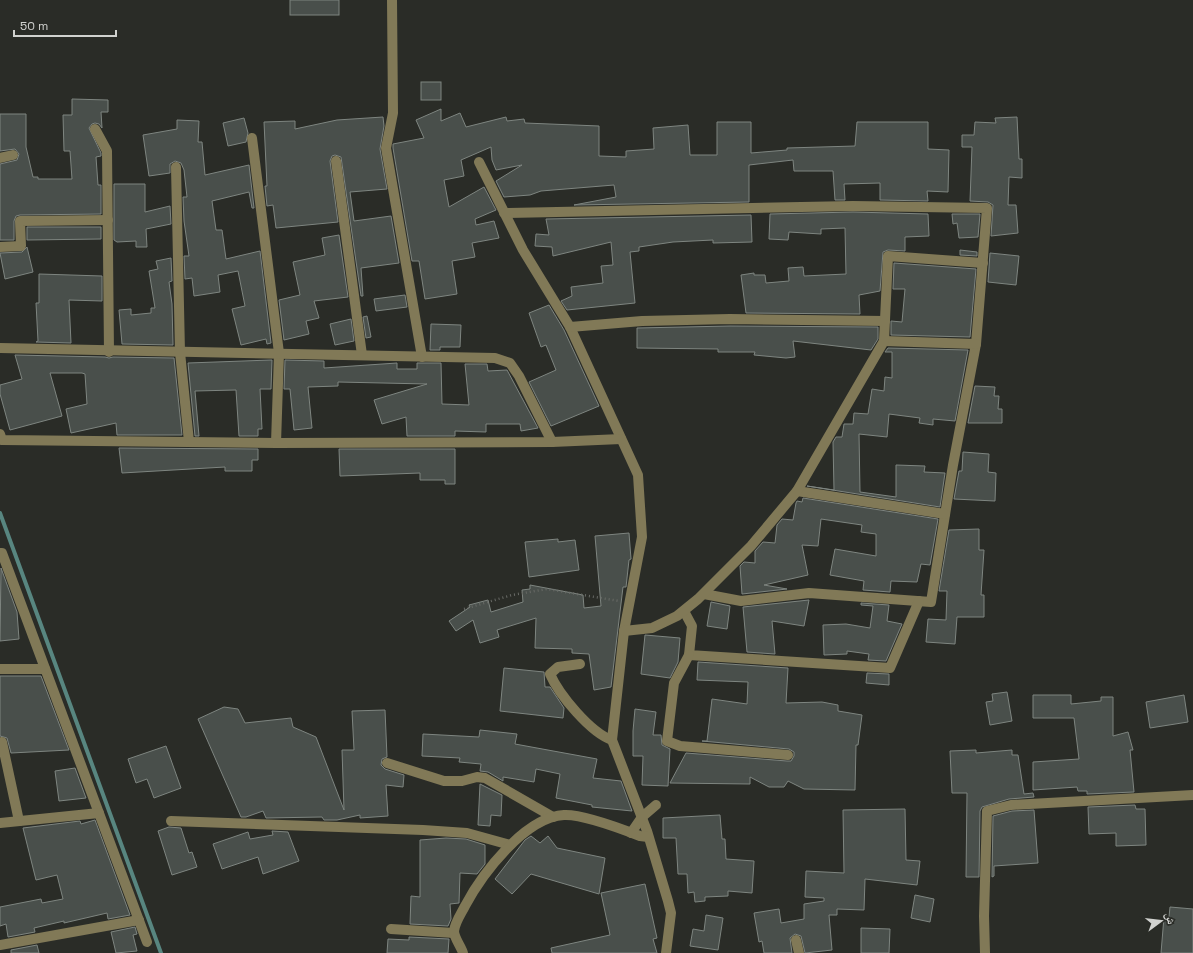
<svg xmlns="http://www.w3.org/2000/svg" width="1193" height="953" font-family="'Space Grotesk','Noto Naskh Arabic',sans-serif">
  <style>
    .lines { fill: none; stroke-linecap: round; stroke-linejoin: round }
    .stream { stroke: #588680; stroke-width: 4 }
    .building { fill: #494f4b; stroke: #7e8580 }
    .path { stroke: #686a66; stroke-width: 2.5; stroke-dasharray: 1 3; stroke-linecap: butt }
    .minor { stroke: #817957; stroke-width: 10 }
  </style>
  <rect width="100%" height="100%" fill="#2a2c27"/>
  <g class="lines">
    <path class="stream" d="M0 513 161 953"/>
  </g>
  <g class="building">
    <rect x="290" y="0" width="49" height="15"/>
    <rect x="421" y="82" width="20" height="18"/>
    <path d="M72 99 108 100V112H101L102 128 99 124 95 123 92 124 89 128 101 153V156L96 157 98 185H101V214L20 215 16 216 14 221V240H0V164L17 160 19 154 15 149 0 151V114H26V147L33 177H38V179H72L70 151H64L63 115H72Z"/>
    <path d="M441 109V121L460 113 466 127 506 117 507 121 524 119 525 123 599 126V156L626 157V151L654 149 653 128 688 125 690 155H717V122H751V153L787 150V148L855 146 857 122H928V149L949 150 948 192 927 191 928 201 880 200V183L844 184 845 200H835L833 171H794L793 160 749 165V202L574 205 616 197 614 185 541 191 530 195 504 197 496 181 522 165 496 170 492 160 491 147 461 160 464 176 444 180 449 207 484 187 496 210 475 219 476 225 494 221 499 238 472 243 475 257 452 261 457 294 425 299 419 261H412L393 148V144L424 138 416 120Z"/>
    <path d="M383 117 384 126 380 149 387 189 350 192 354 221 391 216 399 263 361 268 363 296H361L341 157 335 155 332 156 330 161 338 222 276 228 273 205 267 206 265 186H267L264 122 295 121V129L337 120Z"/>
    <path d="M1017 117 1019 159H1022V178L1009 177 1008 205H1016L1018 233 991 236 993 205 988 202 970 201 972 147H962V135H974L975 122 996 123 995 118Z"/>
    <path d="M244 118 248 133 246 142 228 146 223 123Z"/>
    <path d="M177 120 199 121 198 142H202L205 175 249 165 254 208H252L249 192 212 201 216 230H222L226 259 260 251 271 343 267 344 266 339 241 345 232 309 245 306 238 271 218 275 220 292 194 296 192 278 185 279 184 256H189L184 221 183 197H187L184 170 181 163 175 161 170 164V173L149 176 143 135 177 129Z"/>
    <path d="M114 184H145V212L170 206 171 224 146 229 147 247H136V241L117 242 114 240Z"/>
    <path d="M853 212 928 214 929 236 905 237V251L888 250 883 252 880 291 859 295 860 314 746 313 741 275 754 273V275H765L766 283 789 281 788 268 803 267 804 276 846 274 845 228 821 229V234L789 232 788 240 769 239 770 214Z"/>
    <path d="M952 214H980L978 237 959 238 957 223 953 224Z"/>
    <path d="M751 215 752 242 713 243V240L673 242 639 247V251L630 252 635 303 567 310 561 301 572 296 571 287 603 283 601 266 613 265 611 242 553 256 552 247 535 246 536 234 549 235 546 219Z"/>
    <path d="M27 227H101V239L27 240Z"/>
    <path d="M339 235 348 297 314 301 319 318 306 321 309 334 284 340 279 300 300 295 293 262 325 255 322 238Z"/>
    <path d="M27 247 33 272 5 279 0 253 22 252Z"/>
    <path d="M960 250 977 252V256L960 255Z"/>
    <path d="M990 253 1019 256 1016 285 988 282Z"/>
    <path d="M171 258 172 281 169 282 172 304 173 345 122 344 119 310 131 309V315L151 313V308H155L149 271 158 269 156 261Z"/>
    <path d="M894 263 976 269 970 337 891 335V321L902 322 905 289H893Z"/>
    <path d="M39 274 102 276V301L69 300 71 343 36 342 38 341 36 303H39Z"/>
    <path d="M405 295 407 307 376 311 374 299Z"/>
    <path d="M549 305 564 330 599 406 551 426 529 382 556 370 546 345 541 347 529 313Z"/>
    <path d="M367 316 371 337 366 338 363 317Z"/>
    <path d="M351 319 354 341 335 345 330 324Z"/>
    <path d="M431 324 461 325 460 347H440V350H430Z"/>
    <path d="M730 326 878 327V339L871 350 793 341 795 357 786 358 754 355 755 352H718V349L637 348V328Z"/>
    <path d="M888 348 968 350 955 421 933 419V425L919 423 920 418 889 414 887 437 859 434 860 492 896 497V465L925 466 924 472 945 473 940 507 807 486 834 490 833 442 836 437H842L844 424H853L854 413 868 414 872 389 884 391 885 377 892 378V352H885Z"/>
    <path d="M15 355 105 357 109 358 113 357 174 358 182 435H117L116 423 71 433 66 409 87 404 85 374 82 373H50L62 416 10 430 0 394V385L22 379Z"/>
    <path d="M271 360H272L271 389H260L262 429H258V436H239L236 390 195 391 199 436H195L188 363Z"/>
    <path d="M285 360 324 361V368L397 363V369H417V363H441L442 404 469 405 465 364H487L488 371 507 370 538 428 521 431 520 424H486V432L455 431V436H407L406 417 382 424 374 400 427 384 338 382V386L308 387 312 428 294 430 290 389H284Z"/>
    <path d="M975 386 995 387 994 396H999L998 409H1002V423H968Z"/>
    <path d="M119 448 258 449V460H252V471H225V467L122 473Z"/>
    <path d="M339 449H455V484H445V480H420V473L340 476Z"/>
    <path d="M963 452 989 454 988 472 996 473 995 501 954 499 959 471H962Z"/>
    <path d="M803 498 938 519 930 565 921 564 917 582 891 581 890 592 863 590 864 581 830 575 835 549 876 556V534L861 532 862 525 821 519 818 546 802 545 808 575 764 585 787 589 742 594 740 566 744 562 755 563V551L763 542 775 543 777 525 782 519 793 520 796 503 797 501 802 502Z"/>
    <path d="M979 529V550H984L981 595H984V617H957L955 644 926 642 928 619 946 620 947 591H939L949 530Z"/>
    <path d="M629 533 631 559 629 560 626 587H623L611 687 594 690 589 654 572 653V649L535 648 536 618 497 630 499 637 480 643 473 620 456 631 449 621 470 607 469 605 488 600 491 612 523 602 522 590 530 589V585L583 595 584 608 601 606 595 536Z"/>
    <path d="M558 539V542L575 540 579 570 529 577 525 542Z"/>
    <path d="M1 568 17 612 19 639 0 641Z"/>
    <path d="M809 600 804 626 772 621 775 654 747 652 743 607Z"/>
    <path d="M711 602 730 606 727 629 707 626Z"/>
    <path d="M861 603 889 605 887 621 902 624 886 661 868 660 869 654 847 651V654L824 655 823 625 846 624 870 628 873 606 861 605Z"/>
    <path d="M645 635 680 638 678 662 670 678 641 674Z"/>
    <path d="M698 662 788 668 786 703 822 702 838 705V711L862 715 858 745H856L855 790 804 789 788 781 784 787H769L750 777V784L670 783 686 753 787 761H791L794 756V752L789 749 702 741H707L712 699 747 704 748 682 697 680Z"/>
    <path d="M504 668 544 672 545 687H550L564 708 563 718 500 711Z"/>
    <path d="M867 673 889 674V685L866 683Z"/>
    <path d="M0 676H41L69 750 11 753 7 738 0 736Z"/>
    <path d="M1007 692 1012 721 990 725 986 702 993 701 992 694Z"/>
    <path d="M1033 695H1071V704L1101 701V697H1113V736L1128 732 1133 750H1130L1134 792 1087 794V791H1078L1077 787 1033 790V762L1079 759 1074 718H1033Z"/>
    <path d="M1184 695 1188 722 1150 728 1146 702Z"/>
    <path d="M224 707 238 709 245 723 291 718 293 727 316 737 344 810 342 750H354L352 711 385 710 387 757 382 759 381 765 385 769 404 775 403 787 386 785 388 816 360 818V815L337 820H324L322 817 266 818 263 811 246 817H241L198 719Z"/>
    <path d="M635 709 656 712 653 735H661L662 745 670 749 668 786 642 785 643 756H633V731Z"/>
    <path d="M480 730 517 734 515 744 597 759 593 778 621 781 632 811 592 807V805L556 798 560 774 536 769 534 782 503 777V781L488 772 480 771 481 764 459 762 460 758 422 756 423 734 479 737Z"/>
    <path d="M166 746 181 788 154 798 147 779 136 783 128 759Z"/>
    <path d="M976 750V753L1012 750V755H1018L1024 794 1033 793 1034 797 1009 799 982 807 980 811 979 877H966L967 793H952L950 751Z"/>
    <path d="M75 768 86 798 59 801 55 771Z"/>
    <path d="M480 784 502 795 501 816 491 815 490 826 478 825Z"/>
    <path d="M1135 805 1136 809H1145L1146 845 1116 846V833L1089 834 1088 807Z"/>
    <path d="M905 809 906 860 920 861 917 885 865 879 864 910 837 909V915H829L832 950 805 953 801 936 795 934 790 938 792 953H764L762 941 759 942 754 913 779 909 781 923 804 919V904L824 901V898L805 897 806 871 844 873 843 810Z"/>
    <path d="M1034 810 1038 863 994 866V876L992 877 993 816 1012 811Z"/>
    <path d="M720 815 722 839H725L726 859 754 861 752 893 728 891V896L705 897V901L695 902 694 892 688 893 687 874H678L676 838H663V818Z"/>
    <path d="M95 820 130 915 108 919 107 913 64 923V921L34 928 35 932 8 937 6 924 0 926V907L41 899 42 903 63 899 57 875 36 880 23 828 80 821 81 824Z"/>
    <path d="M169 827 181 828 189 853 192 852 197 867 172 875 158 831Z"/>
    <path d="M272 831 288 832 299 861 263 874 258 857 222 869 213 844 248 832 250 839 273 835Z"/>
    <path d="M531 836 540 843 548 836 557 848 605 858 599 894 531 874 512 894 495 879 525 840Z"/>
    <path d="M446 838 466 839 485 845V864L477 874 460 873 459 903 450 904 451 919 448 926 410 924 411 896 420 897V840Z"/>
    <path d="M645 884 657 938 653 939 657 953H552L551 948 610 935 601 893Z"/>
    <path d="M915 895 934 899 930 922 911 918Z"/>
    <path d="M1170 907 1193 909V953H1161L1164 917H1169Z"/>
    <path d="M706 915 723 918 718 950 690 946 693 929 704 931Z"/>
    <path d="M135 927 137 934 133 935 137 951 116 953 111 932Z"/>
    <path d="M861 928 890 929 889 953H861Z"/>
    <path d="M409 937 449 939 448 953H387L388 939 409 940Z"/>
    <path d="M37 945 39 953H11V950Z"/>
  </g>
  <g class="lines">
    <path class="path" d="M464 609 512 595 547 589 619 601"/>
    <g class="minor">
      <path d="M392 0 393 113 386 148 422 357"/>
      <path d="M95 129 107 151 109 352"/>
      <path d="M252 138 279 353 276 443"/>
      <path d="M0 158 13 155"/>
      <path d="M336 161 362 355"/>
      <path d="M479 162 523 250 570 327 638 475 642 537 624 631 612 740 647 831 668 901 671 913 666 953"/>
      <path d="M176 167 180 352 189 442"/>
      <path d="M504 213 853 206 987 208 976 344 953 465 931 602 809 593 741 601 704 594"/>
      <path d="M0 247 21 246 20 221 108 220"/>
      <path d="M570 327 642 321 730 319 885 321"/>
      <path d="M884 341 976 344"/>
      <path d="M0 348 495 358 510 363 519 376 552 442"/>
      <path d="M0 434 2 440 276 443 552 442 621 439"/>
      <path d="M797 491 945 514"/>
      <path d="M0 553H2L147 942"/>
      <path d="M684 611 692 626 689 655 890 668 919 601"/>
      <path d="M624 631 652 628 677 616 698 599 751 546 797 491 884 341 888 256 983 263"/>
      <path d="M689 655 674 683 667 741 680 746 788 755"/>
      <path d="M580 664 558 667 550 674C559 695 591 733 612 740"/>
      <path d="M0 669H45"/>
      <path d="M2 742 19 821"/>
      <path d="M387 763 444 781H462L477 777 485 778 553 817"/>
      <path d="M171 821 423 830 467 833 510 845"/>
      <path d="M0 823 99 813"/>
      <path d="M631 833 642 817 656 805"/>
      <path d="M391 929 454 933"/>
      <path d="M796 940 799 953"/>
      <path d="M0 945 139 920"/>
      <path d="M463 953C461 946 454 938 454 931 455 922 461 914 465 906 482 874 525 817 564 815 583 814 622 829 640 836L648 837"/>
      <path d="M985 953 984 916 987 811 1011 805 1193 795"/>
    </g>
  </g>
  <g transform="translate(1161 921) rotate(75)" stroke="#2a2c27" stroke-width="3" paint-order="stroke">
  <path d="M0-3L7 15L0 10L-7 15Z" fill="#d1d2cf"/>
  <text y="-6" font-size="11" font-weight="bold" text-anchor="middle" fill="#d1d2cf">ش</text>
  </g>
  <path d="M14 30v6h102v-6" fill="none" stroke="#d1d2cf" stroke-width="2"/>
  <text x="20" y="30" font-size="12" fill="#d1d2cf" stroke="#2a2c27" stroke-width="3" paint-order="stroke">50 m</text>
</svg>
